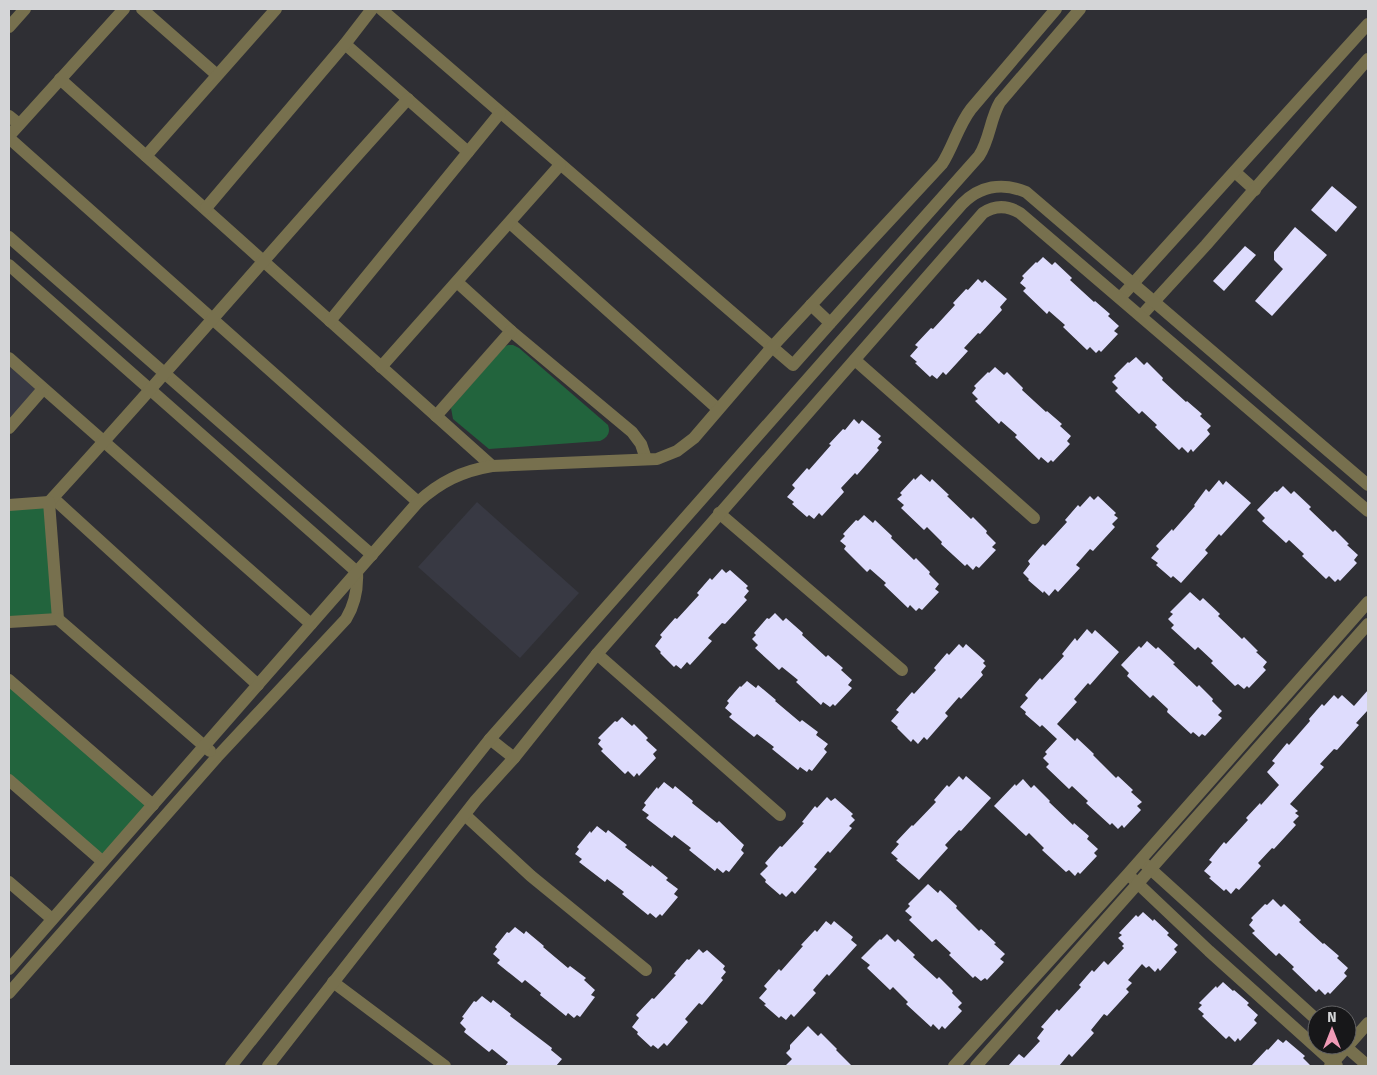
<svg xmlns="http://www.w3.org/2000/svg" width="1377" height="1075" font-family="'Fira Sans',sans-serif">
  <style>
    .built { fill: #383943 }
    .green { fill: #22643d }
    .building { fill: #dedcfd }
    .lines { fill: none; stroke-linecap: round; stroke-linejoin: round }
    .minor { stroke: #77704e; stroke-width: 12 }
  </style>
  <rect width="100%" height="100%" fill="#2f2f34"/>
  <g class="built">
    <path d="M9 358 43 389 9 428Z"/>
    <path d="M477 502 579 593 520 658 418 567Z"/>
  </g>
  <g class="green">
    <path d="M508 345H513L519 348 608 425C611 433 607 438 600 441L489 449 453 419 451 408 504 347Z"/>
    <path d="M49 502 58 619 9 622V505Z"/>
    <path d="M9 680 153 805 102 861 9 780Z"/>
  </g>
  <g class="building">
    <path d="M1332 186 1357 207 1336 232 1311 210Z"/>
    <path d="M1295 227 1327 255 1272 316 1255 301 1283 269 1274 260V252Z"/>
    <path d="M1245 246 1256 255 1224 291 1213 281Z"/>
    <path d="M1043 257 1052 265 1055 262 1072 278 1070 280 1094 302 1095 301 1110 314 1108 316 1119 326 1114 331 1118 334 1101 352 1099 350 1096 353 1090 347 1087 350 1063 327 1065 325 1049 311 1047 314 1023 291 1026 288 1020 283 1024 278 1022 276 1036 262 1037 263Z"/>
    <path d="M978 279 982 283 985 280 1007 299 1000 307 1002 310 980 334 978 333 964 348 968 351 946 375 943 372 937 379 932 375 930 377 915 363 917 362 910 356 918 347 915 345 931 328 933 329 955 305 953 303 966 289 968 290Z"/>
    <path d="M1136 357 1144 365 1147 362 1163 378 1162 380 1186 402 1187 401 1202 414 1200 416 1211 426 1207 430 1210 434 1193 452 1191 449 1188 453 1182 447 1179 450 1155 427 1157 425 1142 411 1139 414 1115 391 1118 388 1112 382 1116 378 1114 376 1128 362 1129 363Z"/>
    <path d="M995 367 1004 375 1007 372 1023 388 1022 390 1046 412 1047 411 1062 424 1060 426 1071 436 1067 441 1070 444 1053 462 1051 460 1048 463 1041 457 1039 460 1015 437 1017 435 1001 421 999 424 975 401 978 399 972 393 976 388 974 386 988 372 989 373Z"/>
    <path d="M854 419 859 424 862 420 881 436 878 439 882 442 877 448 879 450 857 475 855 473 841 488 844 492 822 516 819 513 814 519 809 515 807 517 792 504 794 502 787 497 795 488 792 485 807 468 809 470 831 445 829 444 843 429 845 430Z"/>
    <path d="M921 474 930 482 932 479 949 495 947 496 971 519 973 517 987 531 986 533 996 543 992 547 996 550 979 568 976 566 973 570 967 564 965 566 941 544 942 542 927 527 924 530 901 508 904 505 897 499 902 495 900 493 914 478 915 480Z"/>
    <path d="M1219 480 1223 485 1226 481 1251 503 1221 536 1219 534 1205 550 1208 553 1181 583 1173 576 1171 578 1156 565 1158 563 1151 558 1159 549 1156 546 1172 529 1173 531 1195 506 1194 505 1206 489 1209 492Z"/>
    <path d="M1283 486 1291 494 1294 491 1311 507 1309 509 1333 532 1335 530 1349 544 1347 545 1358 555 1354 560 1357 563 1340 581 1338 579 1335 582 1329 576 1326 579 1302 556 1304 554 1289 540 1286 543 1262 521 1265 518 1257 510 1275 491 1277 492Z"/>
    <path d="M1090 496 1094 500 1098 496 1116 513 1114 515 1118 518 1112 524 1115 527 1093 551 1090 549 1076 565 1080 568 1058 592 1055 589 1049 596 1044 591 1043 593 1028 580 1029 579 1023 573 1030 564 1028 561 1043 544 1045 546 1067 522 1065 520 1078 505 1080 507Z"/>
    <path d="M864 515 873 523 875 520 892 536 891 538 914 560 916 558 930 572 929 574 939 584 935 589 939 592 922 610 919 608 916 611 910 605 908 608 884 585 886 583 870 569 867 572 844 549 846 546 840 541 845 536 843 534 856 520 858 521Z"/>
    <path d="M722 569 726 573 730 570 748 586 746 588 749 591 744 597 747 600 725 624 722 623 708 638 712 641 690 665 687 662 681 669 676 665 674 667 660 653 661 652 655 646 662 637 660 635 675 618 677 619 699 595 697 593 710 578 712 580Z"/>
    <path d="M1190 592 1200 601 1203 598 1220 614 1218 616 1242 639 1244 637 1258 651 1256 652 1267 662 1263 667 1266 670 1249 688 1247 686 1244 689 1238 684 1235 686 1211 663 1213 661 1198 647 1195 650 1171 628 1174 625 1168 619 1173 614 1170 612Z"/>
    <path d="M775 613 783 621 786 618 803 633 802 635 826 657 828 655 843 668 841 670 852 680 848 685 852 688 835 706 833 704 830 707 823 702 821 705 796 682 798 680 782 667 779 670 755 648 758 645 752 639 756 635 754 633 767 618 769 619Z"/>
    <path d="M1087 629 1092 634 1095 630 1119 652 1090 685 1088 683 1074 699 1077 702 1057 724 1075 741 1077 738 1094 754 1093 755 1116 778 1118 776 1133 790 1131 792 1142 802 1137 806 1141 810 1124 828 1122 825 1118 829 1112 823 1110 825 1086 803 1088 801 1072 786 1069 789 1046 767 1049 764 1043 758 1047 754 1045 752 1057 739 1042 725 1040 727 1025 714 1026 712 1020 707 1028 698 1025 695 1040 678 1042 680 1064 656 1062 654 1075 638 1077 641Z"/>
    <path d="M1147 641 1156 649 1158 647 1175 663 1173 664 1197 687 1199 685 1213 699 1212 701 1222 711 1218 715 1222 718 1205 736 1202 734 1199 737 1193 732 1191 734 1167 712 1168 709 1153 695 1150 698 1127 676 1129 673 1121 665 1139 646 1141 648Z"/>
    <path d="M959 644 963 648 966 644 985 661 983 663 986 666 981 672 983 675 961 699 959 697 945 713 948 716 927 740 924 737 918 744 913 739 911 742 897 728 898 727 891 721 899 712 896 710 912 692 914 694 936 670 934 668 947 653 949 655Z"/>
    <path d="M747 681 756 688 758 685 776 700 775 701 800 722 802 720 818 732 816 735 828 744 824 749 827 752 812 771 809 769 807 772 800 767 798 770 772 749 774 747 757 734 754 737 729 717 732 714 725 708 729 703 727 701 740 686 741 687Z"/>
    <path d="M1368 690V710L1356 723 1359 725 1337 750 1334 749 1320 764 1324 767 1290 804 1298 811 1295 813 1299 816 1293 822 1296 825 1274 849 1272 848 1258 863 1261 866 1239 890 1236 888 1231 894 1226 889 1224 891 1209 878 1211 877 1204 871 1212 862 1209 860 1224 842 1226 844 1248 820 1246 818 1260 803 1261 805 1279 785 1267 772 1275 763 1272 761 1287 743 1289 745 1310 721 1309 719 1322 704 1324 706 1334 695 1338 699 1342 695 1354 706Z"/>
    <path d="M622 717 632 726 634 724 648 738 646 740 657 750 653 754 656 758 639 776 637 773 634 777 628 771 625 774 601 751 603 749 598 744 601 740 598 738 615 721 617 722Z"/>
    <path d="M959 776 963 780 966 776 991 798 961 831 959 830 945 845 948 848 919 880 896 860 898 859 891 853 899 844 896 842 912 825 913 826 936 802 934 800 947 785 949 787Z"/>
    <path d="M1023 779 1031 788 1034 785 1050 801 1049 802 1073 825 1074 823 1089 836 1087 839 1098 849 1094 853 1097 856 1080 874 1078 872 1075 876 1069 870 1066 872 1042 850 1044 848 1029 833 1026 836 994 806 1015 784 1016 786Z"/>
    <path d="M664 782 673 789 675 786 693 801 692 803 717 823 719 821 744 845 741 850 744 853 729 872 726 870 723 873 717 868 715 871 689 850 691 848 674 835 672 838 646 818 649 815 642 810 646 805 644 803 657 787 658 789Z"/>
    <path d="M827 797 831 801 835 798 853 814 851 816 855 820 849 826 852 828 830 853 828 851 814 867 817 869 795 894 792 891 786 897 782 893 780 895 765 882 766 880 760 874 768 866 765 863 780 846 782 847 804 823 802 822 815 806 817 808Z"/>
    <path d="M597 826 606 833 608 830 627 845 625 847 651 867 652 865 668 878 666 880 678 889 674 894 678 897 662 916 660 914 656 918 650 913 648 915 622 894 624 892 607 879 605 882 579 862 582 859 575 854 579 849 577 847 590 831 591 833Z"/>
    <path d="M928 884 938 893 940 890 957 906 956 908 979 931 981 929 996 943 994 944 1005 954 1000 959 1004 962 987 980 985 978 981 981 975 976 973 978 949 955 951 953 936 939 932 942 909 920 912 917 905 911 910 906 908 904Z"/>
    <path d="M1273 899 1281 907 1284 904 1301 920 1299 922 1323 944 1324 943 1339 956 1337 958 1348 968 1344 973 1347 976 1330 994 1328 992 1325 995 1319 989 1316 992 1292 969 1294 967 1279 953 1276 956 1252 933 1255 931 1249 925 1253 920 1251 918 1265 904 1267 905Z"/>
    <path d="M1143 912 1153 921 1154 919 1169 933 1167 935 1178 945 1174 949 1177 952 1160 971 1158 968 1155 972 1149 966 1146 968 1142 964 1128 980 1132 983 1126 989 1129 992 1107 1016 1104 1014 1091 1030 1094 1033 1072 1057 1069 1054 1059 1066H1008L1019 1054 1024 1058 1040 1041 1037 1038 1044 1029 1041 1027 1057 1009 1059 1011 1081 987 1079 985 1092 970 1094 972 1104 961 1108 965 1124 948 1122 946 1124 944 1118 938 1122 935 1119 933 1136 915 1138 917Z"/>
    <path d="M826 921 831 925 834 921 853 937 851 940 857 945 829 976 827 974 813 990 816 993 794 1017 791 1014 786 1020 781 1016 779 1018 764 1005 766 1004 759 998 767 989 764 986 779 969 781 971 796 954 803 946 801 945 815 930 817 932Z"/>
    <path d="M515 927 524 934 526 931 544 946 543 947 568 968 570 966 586 978 584 980 595 990 591 995 595 997 580 1017 577 1015 574 1018 568 1013 566 1016 540 995 541 993 525 980 522 983 497 963 500 960 493 954 497 949 495 947 507 932 509 933Z"/>
    <path d="M887 934 895 942 898 939 915 955 913 957 937 979 939 977 953 991 952 993 962 1003 958 1007 962 1011 945 1029 942 1026 939 1030 933 1024 931 1027 906 1004 908 1002 893 987 890 990 867 968 870 965 861 958 880 939 881 940Z"/>
    <path d="M699 949 703 953 707 950 725 966 723 969 726 972 721 978 723 980 702 1005 699 1003 685 1019 688 1022 667 1046 664 1043 658 1049 653 1045 651 1047 637 1034 638 1032 632 1027 639 1018 636 1015 652 998 654 999 676 975 674 974 687 959 689 960Z"/>
    <path d="M1223 982 1233 991 1234 990 1249 1003 1247 1005 1258 1015 1254 1020 1257 1023 1240 1041 1238 1038 1235 1042 1229 1036 1226 1039 1202 1016 1204 1014 1198 1009 1202 1005 1199 1003 1216 986 1217 988Z"/>
    <path d="M482 996 491 1003 493 1000 511 1014 510 1016 552 1048 551 1050 562 1059 556 1066H505L508 1062 492 1049 489 1052 464 1032 466 1029 460 1023 464 1018 462 1017 474 1001 476 1002Z"/>
    <path d="M808 1026 818 1036 821 1033 837 1049 836 1050 852 1066H785L792 1059 786 1053 790 1049V1045Z"/>
    <path d="M1278 1039 1283 1043 1286 1040 1305 1056 1303 1058 1311 1066H1251L1267 1049 1268 1050Z"/>
  </g>
  <g class="lines">
    <g class="minor">
      <path d="M142 9 217 75"/>
      <path d="M381 9 793 365 979 156C990 139 990 119 1000 102L1080 9"/>
      <path d="M9 27 25 9"/>
      <path d="M345 44 468 152"/>
      <path d="M60 79 492 466"/>
      <path d="M9 116 19 124"/>
      <path d="M9 136 124 9"/>
      <path d="M9 138 418 502"/>
      <path d="M146 156 276 9"/>
      <path d="M1235 172 1255 190"/>
      <path d="M206 208 345 44 372 9"/>
      <path d="M510 223 718 409"/>
      <path d="M9 237 372 555"/>
      <path d="M9 265 357 572C358 590 355 604 346 619L217 757 9 993"/>
      <path d="M457 282 511 331 632 432 641 444 646 459"/>
      <path d="M1120 298 1368 24"/>
      <path d="M811 305 830 323"/>
      <path d="M1141 316 1206 245 1368 59"/>
      <path d="M330 321 500 113"/>
      <path d="M9 358 311 624"/>
      <path d="M855 360 1034 518"/>
      <path d="M381 367 560 165"/>
      <path d="M436 416 511 331"/>
      <path d="M9 428 43 389"/>
      <path d="M53 498 258 685"/>
      <path d="M49 502C171 369 287 232 408 99"/>
      <path d="M9 505 49 502 58 619 210 751"/>
      <path d="M719 513 902 670"/>
      <path d="M9 622 58 619"/>
      <path d="M597 654 780 815"/>
      <path d="M9 680 153 805"/>
      <path d="M490 739 514 758"/>
      <path d="M9 780 102 861"/>
      <path d="M465 815 531 876 646 970"/>
      <path d="M1145 864 1317 1020"/>
      <path d="M1133 879 1209 951 1337 1066"/>
      <path d="M9 882 52 919"/>
      <path d="M9 969 418 502C440 482 462 471 492 466L657 459 677 451 694 438 773 346 942 164C953 147 958 126 971 109L1056 9"/>
      <path d="M333 982 445 1066"/>
      <path d="M1344 1045 1368 1066"/>
      <path d="M231 1066 490 739 962 204C980 186 1002 182 1026 192L1368 485"/>
      <path d="M268 1066 476 800 514 758 597 654 983 213C995 205 1007 205 1020 213L1368 511"/>
      <path d="M954 1066 1128 874 1368 602"/>
      <path d="M976 1066 1368 624"/>
      <path d="M1330 1066 1368 1023"/>
    </g>
  </g>
  <rect width="1377" height="1075" fill="none" stroke="#d4d5d7" stroke-width="20"/>
  <g transform="translate(1332 1030)"><circle r="24" fill="#171719" stroke="#636365"/>
  <path d="M0-4L9 19L0 12L-9 19Z" fill="#f09ab6"/>
  <text y="-8" font-size="14" font-weight="bold" text-anchor="middle" fill="#d4d5d7">N</text>
  </g>
</svg>
